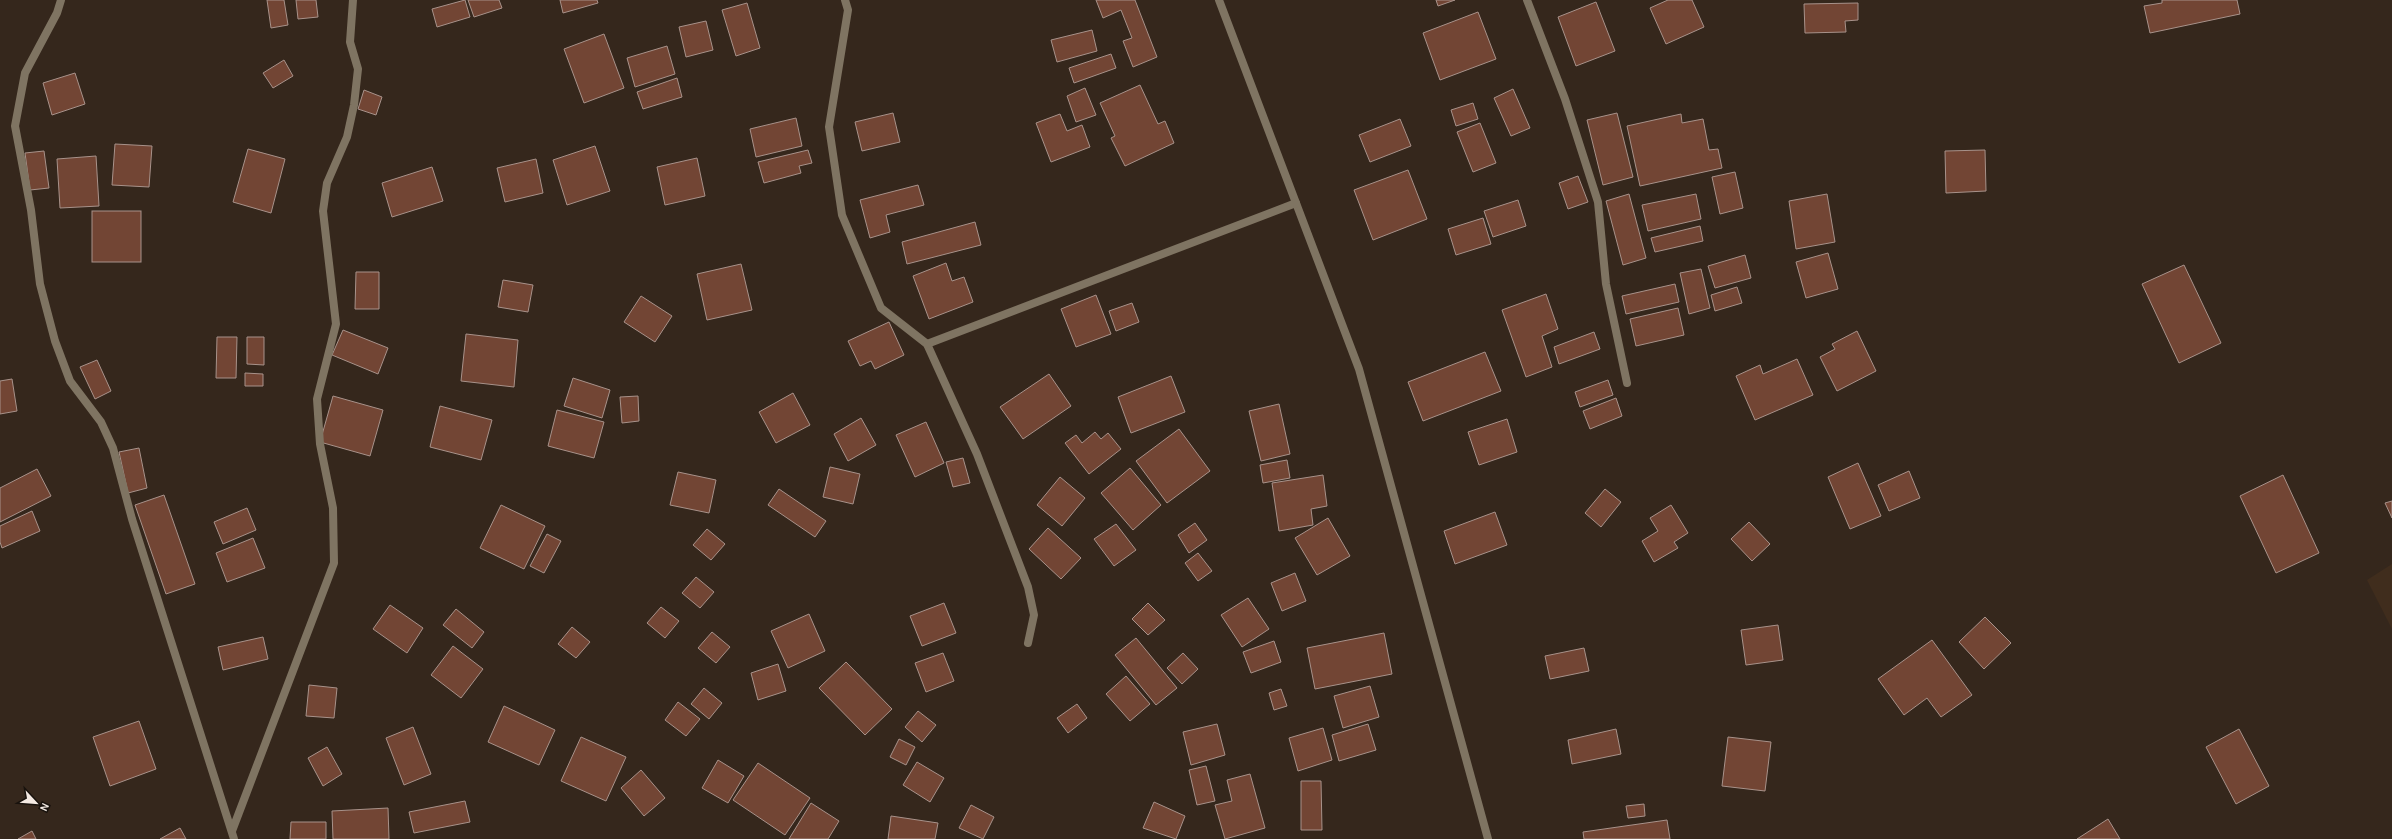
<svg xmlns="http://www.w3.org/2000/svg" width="2392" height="839" font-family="Karla,sans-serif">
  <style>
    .built { fill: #402d1d }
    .building { fill: #724534; stroke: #a8928a }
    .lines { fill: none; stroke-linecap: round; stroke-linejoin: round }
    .minor { stroke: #7f7462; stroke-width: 8 }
  </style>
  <rect width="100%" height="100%" fill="#35271c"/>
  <path class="built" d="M2392 564V629L2367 580Z"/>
  <g class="building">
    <path d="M267 0H284L288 25 271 28Z"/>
    <path d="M296 0H316L318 17 298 19Z"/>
    <path d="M465 0 470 17 437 27 432 9Z"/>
    <path d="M468 0H499L502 8 474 17Z"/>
    <path d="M560 0H597L598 3 563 13Z"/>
    <path d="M1096 0H1135L1157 57 1133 67 1123 41 1132 38 1121 10 1103 18Z"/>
    <path d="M1436 0H1455L1438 6Z"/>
    <path d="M1668 0H1692L1704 27 1666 44 1650 8Z"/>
    <path d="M2162 0H2237L2240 14 2150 33 2144 6 2162 3Z"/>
    <path d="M1596 2 1615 51 1576 66 1558 17Z"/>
    <path d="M747 3 760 48 736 56 722 10Z"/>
    <path d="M1858 3V20L1845 21 1846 32 1805 33 1804 4Z"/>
    <path d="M1478 12 1496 59 1440 80 1423 33Z"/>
    <path d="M706 21 713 50 686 57 679 27Z"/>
    <path d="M1092 30 1097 51 1057 62 1051 40Z"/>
    <path d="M604 34 624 88 584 103 564 49Z"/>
    <path d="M667 46 675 74 635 87 627 58Z"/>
    <path d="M1111 54 1116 68 1074 83 1069 68Z"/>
    <path d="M284 60 293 76 273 88 263 73Z"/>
    <path d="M75 73 85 104 52 115 43 83Z"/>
    <path d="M677 78 682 97 643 109 637 92Z"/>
    <path d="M1140 85 1158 124 1165 121 1174 143 1125 166 1111 138 1115 136 1100 103Z"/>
    <path d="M1085 88 1096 115 1076 122 1067 96Z"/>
    <path d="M1513 89 1530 128 1511 136 1494 98Z"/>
    <path d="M364 90 382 97 376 115 358 109Z"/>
    <path d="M1473 103 1478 119 1456 126 1451 110Z"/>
    <path d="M893 113 900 142 862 151 855 122Z"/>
    <path d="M1617 113 1633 177 1603 185 1587 120Z"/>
    <path d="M1060 114 1067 131 1082 125 1090 147 1051 162 1036 123Z"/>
    <path d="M1681 114 1682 123 1703 119 1709 150 1718 149 1722 168 1640 186 1627 126Z"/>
    <path d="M796 118 802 146 756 157 750 129Z"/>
    <path d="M1400 119 1411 146 1370 162 1359 135Z"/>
    <path d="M1480 123 1496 163 1473 172 1457 132Z"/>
    <path d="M115 144 152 146 149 187 112 185Z"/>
    <path d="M595 146 610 191 567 205 553 160Z"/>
    <path d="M248 149 285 159 271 213 233 202Z"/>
    <path d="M808 150 812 163 799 166 801 173 764 183 758 162Z"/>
    <path d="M1985 150 1986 191 1946 193 1945 151Z"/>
    <path d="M44 151 49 188 30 190 25 153Z"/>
    <path d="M96 156 99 206 60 208 57 159Z"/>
    <path d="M697 158 705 196 665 205 657 167Z"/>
    <path d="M536 159 543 193 505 202 497 168Z"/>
    <path d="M432 167 443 201 392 217 382 183Z"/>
    <path d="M1408 170 1427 219 1373 240 1354 190Z"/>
    <path d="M1735 172 1743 208 1720 214 1712 177Z"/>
    <path d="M1578 176 1588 202 1568 209 1559 183Z"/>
    <path d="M918 185 924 205 886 215 890 232 870 238 860 200Z"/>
    <path d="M1629 194 1646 258 1623 265 1606 201Z"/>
    <path d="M1696 194 1701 219 1648 231 1642 205Z"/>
    <path d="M1827 194 1835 242 1796 249 1789 201Z"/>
    <path d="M1518 200 1526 226 1493 237 1484 211Z"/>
    <rect x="92" y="211" width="49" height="51"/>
    <path d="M1483 218 1491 244 1456 255 1448 229Z"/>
    <path d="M975 222 981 245 907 264 902 242Z"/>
    <path d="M1700 226 1703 241 1655 252 1651 238Z"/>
    <path d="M1828 253 1838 289 1806 298 1796 262Z"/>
    <path d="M1745 255 1751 278 1715 288 1708 266Z"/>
    <path d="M946 263 952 281 964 277 973 302 929 319 913 276Z"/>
    <path d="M741 264 752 310 707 320 697 274Z"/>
    <path d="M2184 265 2221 343 2179 363 2142 284Z"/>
    <path d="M1701 269 1710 308 1689 314 1680 273Z"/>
    <path d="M356 272H379V309H355Z"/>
    <path d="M503 280 533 285 528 312 498 307Z"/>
    <path d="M1675 284 1679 302 1626 314 1622 296Z"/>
    <path d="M1737 287 1742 303 1715 311 1711 295Z"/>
    <path d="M1546 294 1558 329 1542 336 1552 367 1526 377 1502 310Z"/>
    <path d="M1096 295 1111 334 1076 347 1061 309Z"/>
    <path d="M641 296 672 316 655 342 624 322Z"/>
    <path d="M1132 303 1139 322 1116 331 1109 311Z"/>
    <path d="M1678 308 1684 335 1636 346 1630 319Z"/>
    <path d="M889 322 904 355 875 369 871 361 860 366 848 341Z"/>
    <path d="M343 330 388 348 378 374 332 355Z"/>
    <path d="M1857 331 1876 371 1837 391 1820 357 1835 349 1832 344Z"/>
    <path d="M1594 332 1600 349 1559 364 1554 347Z"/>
    <path d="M466 334 518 340 514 387 461 381Z"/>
    <path d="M217 337H237L236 378H216Z"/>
    <path d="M247 337H264V365L247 364Z"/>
    <path d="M1485 352 1501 391 1423 421 1408 382Z"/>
    <path d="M1797 359 1813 395 1755 420 1736 376 1760 365 1763 374Z"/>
    <path d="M97 360 111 391 95 399 80 367Z"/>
    <path d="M245 373 263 374V386H245Z"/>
    <path d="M1049 374 1071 406 1023 439 1000 407Z"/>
    <path d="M1171 376 1185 412 1131 433 1118 397Z"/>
    <path d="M573 378 610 390 602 418 564 406Z"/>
    <path d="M12 379 17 411 0 414V381Z"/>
    <path d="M1608 380 1613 395 1580 407 1575 392Z"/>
    <path d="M793 393 810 425 776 443 759 412Z"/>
    <path d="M333 396 383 410 370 456 320 442Z"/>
    <path d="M638 396 639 421 622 423 620 397Z"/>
    <path d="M1616 398 1622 416 1590 429 1583 411Z"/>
    <path d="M1279 404 1290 454 1261 461 1249 411Z"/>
    <path d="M440 406 492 420 481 460 430 447Z"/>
    <path d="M557 410 604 422 594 458 548 446Z"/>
    <path d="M861 418 876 445 848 461 834 434Z"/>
    <path d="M1507 419 1517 452 1479 465 1468 432Z"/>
    <path d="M926 422 944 463 915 477 896 435Z"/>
    <path d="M1179 429 1210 471 1167 503 1136 461Z"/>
    <path d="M1095 432 1101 439 1108 433 1121 449 1089 474 1065 443 1076 435 1082 443Z"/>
    <path d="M139 448 147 488 128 493 119 452Z"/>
    <path d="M963 458 970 483 953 487 946 462Z"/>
    <path d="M1287 460 1290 478 1263 483 1260 465Z"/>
    <path d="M1858 463 1881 516 1850 529 1828 477Z"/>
    <path d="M830 467 860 474 853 504 823 497Z"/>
    <path d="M1130 468 1161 505 1133 530 1101 493Z"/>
    <path d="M37 469 51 496 0 522V488Z"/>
    <path d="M1909 471 1920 498 1889 511 1878 485Z"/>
    <path d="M678 472 716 480 709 513 670 505Z"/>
    <path d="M1323 475 1327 506 1311 509 1313 525 1279 531 1272 483Z"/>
    <path d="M2283 475 2319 553 2276 573 2240 496Z"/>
    <path d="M1060 477 1085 498 1062 526 1037 505Z"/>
    <path d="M779 489 826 521 815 537 768 505Z"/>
    <path d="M1605 489 1621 502 1601 527 1585 513Z"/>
    <path d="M164 495 195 584 166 594 135 505Z"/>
    <path d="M2392 501V518L2385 503Z"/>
    <path d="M501 505 545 526 524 569 480 548Z"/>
    <path d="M1671 505 1688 533 1674 542 1678 548 1654 562 1642 541 1658 531 1650 518Z"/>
    <path d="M247 508 256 530 223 544 214 522Z"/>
    <path d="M32 511 40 531 2 548 0 542V526Z"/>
    <path d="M1495 512 1507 545 1455 564 1444 531Z"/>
    <path d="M1328 518 1350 556 1317 575 1295 538Z"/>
    <path d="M1749 522 1770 544 1752 561 1731 539Z"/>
    <path d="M1195 523 1207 540 1189 553 1178 535Z"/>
    <path d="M1116 524 1136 550 1114 566 1094 539Z"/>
    <path d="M1048 528 1081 558 1061 579 1029 549Z"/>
    <path d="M707 529 725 544 711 560 693 545Z"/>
    <path d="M547 534 561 541 544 573 530 566Z"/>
    <path d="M253 538 265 568 227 582 216 553Z"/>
    <path d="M1198 553 1212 571 1198 581 1185 563Z"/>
    <path d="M1295 573 1306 601 1282 611 1271 583Z"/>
    <path d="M696 577 714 592 700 608 682 593Z"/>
    <path d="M1248 598 1269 629 1242 647 1221 615Z"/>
    <path d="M944 603 956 633 922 646 910 616Z"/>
    <path d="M1148 603 1165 620 1148 635 1132 619Z"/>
    <path d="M390 605 423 628 407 653 373 629Z"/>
    <path d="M661 607 679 621 665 638 647 623Z"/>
    <path d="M456 609 484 632 472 648 443 625Z"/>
    <path d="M809 614 825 651 788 668 771 631Z"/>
    <path d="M1985 617 2011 643 1984 669 1959 642Z"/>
    <path d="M1778 625 1783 660 1746 665 1741 630Z"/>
    <path d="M572 627 590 642 576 658 558 644Z"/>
    <path d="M712 632 730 647 716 663 698 648Z"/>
    <path d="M1384 633 1392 674 1315 689 1307 648Z"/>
    <path d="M263 637 268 659 223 670 218 647Z"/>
    <path d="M1136 638 1177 688 1156 705 1115 655Z"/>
    <path d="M1932 640 1972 695 1941 717 1927 698 1904 715 1878 679Z"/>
    <path d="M1274 641 1281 662 1251 673 1243 652Z"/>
    <path d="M453 646 483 669 461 698 431 675Z"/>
    <path d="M1584 648 1589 671 1550 679 1545 656Z"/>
    <path d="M943 653 954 681 926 692 915 663Z"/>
    <path d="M1183 653 1198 669 1182 684 1167 668Z"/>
    <path d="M846 662 892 709 865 735 819 688Z"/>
    <path d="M778 664 786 691 758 700 751 673Z"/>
    <path d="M1126 676 1150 704 1130 721 1106 694Z"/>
    <path d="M309 685 337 688 334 718 306 716Z"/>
    <path d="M1370 686 1379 717 1343 728 1334 696Z"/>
    <path d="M704 688 722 703 709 719 691 704Z"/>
    <path d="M1281 689 1287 706 1274 710 1269 693Z"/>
    <path d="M678 702 700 719 686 736 665 720Z"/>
    <path d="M1077 704 1087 718 1068 733 1057 718Z"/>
    <path d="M504 706 555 730 539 765 488 742Z"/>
    <path d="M918 711 936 725 922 742 905 727Z"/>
    <path d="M139 721 156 769 110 786 93 737Z"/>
    <path d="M1217 724 1225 755 1191 765 1183 732Z"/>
    <path d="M1368 724 1376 750 1339 761 1332 735Z"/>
    <path d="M413 727 431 774 404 785 386 738Z"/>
    <path d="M1323 728 1332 760 1298 771 1289 738Z"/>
    <path d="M1616 729 1621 754 1572 764 1568 740Z"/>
    <path d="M2239 729 2269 786 2236 804 2206 747Z"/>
    <path d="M581 737 626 757 606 801 561 781Z"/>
    <path d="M1728 737 1771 742 1765 791 1722 786Z"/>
    <path d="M899 739 915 747 906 765 890 757Z"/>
    <path d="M327 747 342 774 323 786 308 758Z"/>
    <path d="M718 760 744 776 728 803 702 788Z"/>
    <path d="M917 762 944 778 930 802 903 785Z"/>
    <path d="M758 763 810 798 785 835 733 800Z"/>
    <path d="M1206 766 1215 801 1197 805 1189 770Z"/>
    <path d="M641 770 665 798 644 816 621 788Z"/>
    <path d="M1250 774 1265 828 1225 839 1215 805 1232 801 1227 780Z"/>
    <path d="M1301 781H1321L1322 830H1301Z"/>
    <path d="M465 801 470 822 414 833 409 812Z"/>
    <path d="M1154 802 1185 816 1176 839 1143 828Z"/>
    <path d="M811 803 839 821 828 839H789Z"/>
    <path d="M1644 804 1645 816 1628 818 1626 806Z"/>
    <path d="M971 805 994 817 983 839 959 828Z"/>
    <path d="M388 808 389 839H333L332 811Z"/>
    <path d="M891 816 938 823 935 839H888Z"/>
    <path d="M2108 819 2120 839H2077Z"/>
    <path d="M1667 820 1670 839H1584L1583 832Z"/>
    <path d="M291 822H326V839H290Z"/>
    <path d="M180 828 186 839H160Z"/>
    <path d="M32 831 36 839H18Z"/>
  </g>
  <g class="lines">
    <g class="minor">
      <path d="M61 0 57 13 25 73 15 126 31 210 40 284 55 341 70 381 101 422 113 448 132 519 234 839"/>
      <path d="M845 0 848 10 829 127 842 215 881 308 927 344 977 454 1028 587 1034 615 1028 643"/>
      <path d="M1219 0 1359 369 1488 839"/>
      <path d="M1527 0 1565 99 1598 202 1606 284 1627 383"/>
      <path d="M927 344 1296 203"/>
      <path d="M232 831 334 563 333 508 320 444 317 399 336 324 323 211 327 183 347 137 354 105 358 69 350 42 353 0"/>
    </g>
  </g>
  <g transform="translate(36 803) rotate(116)" stroke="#18120d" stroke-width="3" paint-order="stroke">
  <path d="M0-3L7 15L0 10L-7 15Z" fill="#f4eae3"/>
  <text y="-6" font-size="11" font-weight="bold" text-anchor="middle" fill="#f4eae3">N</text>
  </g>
</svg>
